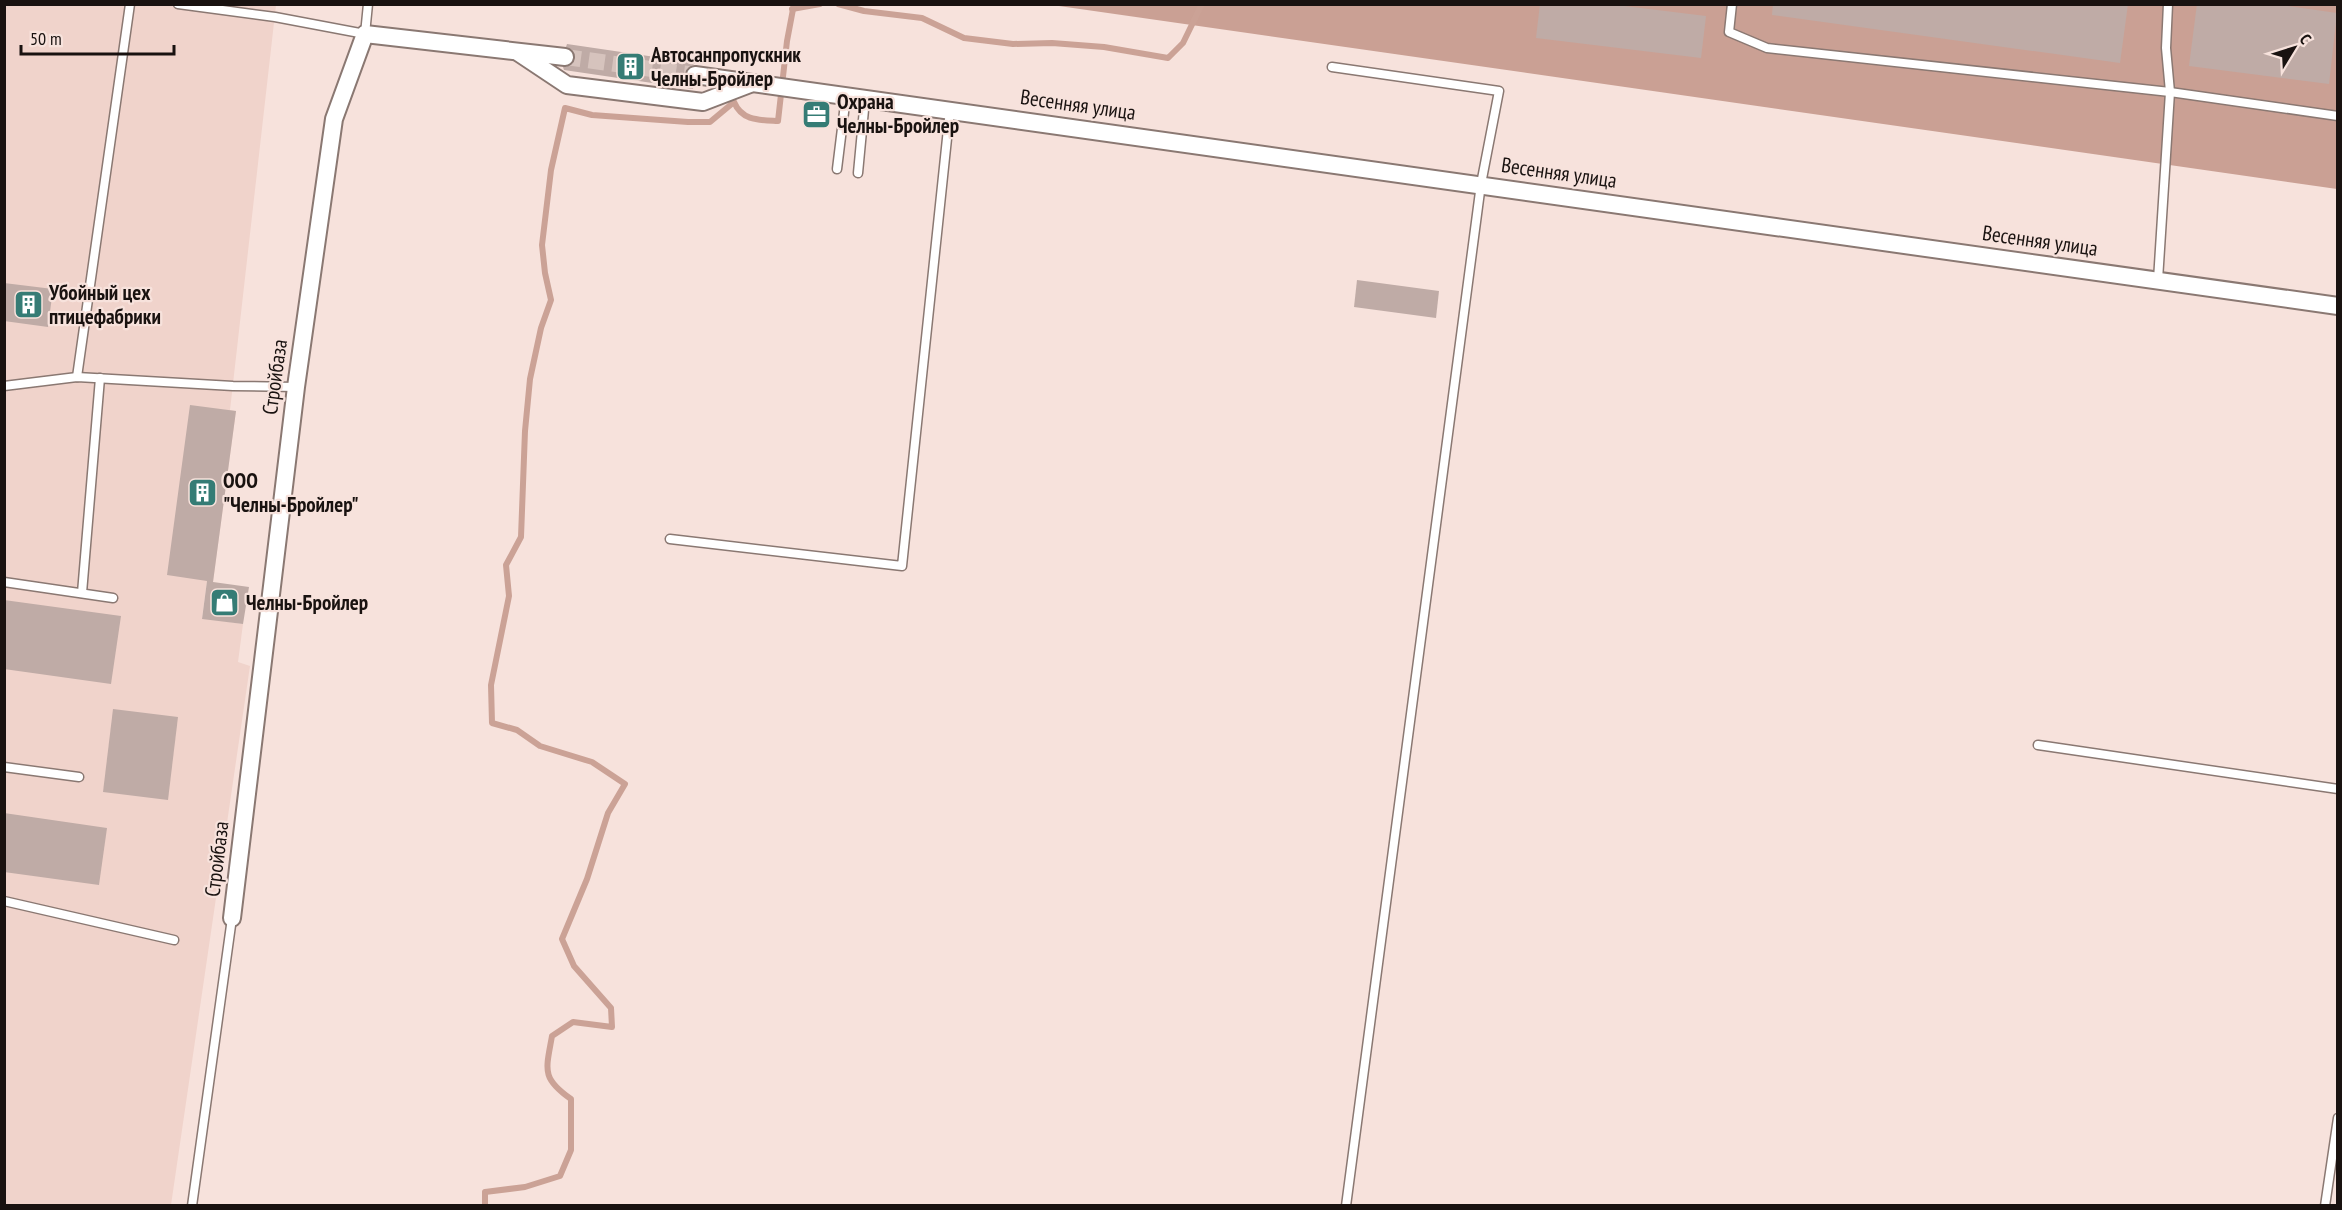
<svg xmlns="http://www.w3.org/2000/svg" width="2342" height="1210" font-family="'PT Sans Narrow',sans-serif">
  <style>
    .built { fill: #f0d3cb }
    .forest { fill: #caa094 }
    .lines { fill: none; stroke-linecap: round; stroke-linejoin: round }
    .stream { stroke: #cba296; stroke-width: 6 }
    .building { fill: #bfaba6 }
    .street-tunnel { stroke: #d6c3bd; stroke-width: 16; stroke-dasharray: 16 8; stroke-linecap: butt }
    .lane-casing { stroke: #8a7872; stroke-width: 11 }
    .street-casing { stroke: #8a7872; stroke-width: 20 }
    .lane { stroke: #fff; stroke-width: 8 }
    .street { stroke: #fff; stroke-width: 16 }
    .labels { text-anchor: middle; stroke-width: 4.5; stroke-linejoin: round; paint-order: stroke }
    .poi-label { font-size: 21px; font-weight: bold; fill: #191210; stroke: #f7e2dc; text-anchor: start }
    .street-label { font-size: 21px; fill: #191210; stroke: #f7e2dc }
  </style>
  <rect width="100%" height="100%" fill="#f7e2dc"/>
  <path class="built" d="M5 5H276L230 410 236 411 213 582 207 581 202 618 243 624 238 662 250 666 171 1205 5 1206Z"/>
  <path class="forest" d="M1052 5H2337V189Z"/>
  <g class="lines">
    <g class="stream">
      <path d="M838 4 864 11 922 18 964 38 1013 44 1052 43 1104 47 1168 58 1183 43 1202 4"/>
      <path d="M792 9 820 4"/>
      <path d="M485 1206V1192L525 1187 560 1176 571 1150V1099C541 1078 546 1070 552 1036L573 1022 612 1027 611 1008 574 966 562 939 587 879 608 813 625 784 592 762 540 746 517 730 492 723 491 685 509 596 506 565 521 537 525 431 530 379 541 328 551 300 545 273 542 245 551 170 565 108 592 115 688 122H710L734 102C742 121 759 120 778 121L787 41 794 4"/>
    </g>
  </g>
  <g class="building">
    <path d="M1540 4H1608L1706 16 1701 58 1536 38Z"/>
    <path d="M1773 4H2128L2120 63 1772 15Z"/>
    <path d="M2197 4H2273L2337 13 2329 84 2189 66Z"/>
    <path d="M567 44 696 63 687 68 685 74 688 83 694 85 693 89 564 70 563 67 570 66 575 59 574 52 566 47Z"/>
    <path d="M1357 280 1439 291 1436 318 1354 307Z"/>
    <path d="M4 283 53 289 48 327 4 321Z"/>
    <path d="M190 405 236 411 213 582 249 587 243 624 202 619 207 581 167 575Z"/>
    <path d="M4 600 121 616 111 684 4 669Z"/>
    <path d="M113 709 178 717 168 800 103 792Z"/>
    <path d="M4 813 107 828 99 885 4 872Z"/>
  </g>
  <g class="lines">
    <path class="street-tunnel" d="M565 57 695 75"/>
    <defs>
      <g id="lane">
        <path d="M178 4 275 17 365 34 368 4"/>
        <path d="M1732 4 1729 32 1767 48 2170 92 2338 116"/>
        <path d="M1332 67 1499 91 1481 184 1346 1206"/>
        <path d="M837 169 846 96"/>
        <path d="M858 173 865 99"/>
        <path d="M2158 280 2170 92 2166 48 2168 4"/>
        <path d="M77 377 130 4"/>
        <path d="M4 386 77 377 233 386 296 387"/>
        <path d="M670 539 902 566 950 110"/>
        <path d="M4 582 113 598"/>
        <path d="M82 593 100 378"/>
        <path d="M2038 745 2338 789"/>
        <path d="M4 767 79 777"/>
        <path d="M4 901 174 940"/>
        <path d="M192 1206 232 918"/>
        <path d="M2325 1206 2338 1118"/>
      </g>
      <g id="street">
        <path d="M519 53 567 85 703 102 750 84"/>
        <path d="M695 75 2338 306"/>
        <path d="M232 918 296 387 334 119 365 34 565 57"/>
      </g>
    </defs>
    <use href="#lane" class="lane-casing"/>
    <use href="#street" class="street-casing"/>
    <use href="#lane" class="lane"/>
    <use href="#street" class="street"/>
  </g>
  <defs>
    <symbol id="building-square" viewBox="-11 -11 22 22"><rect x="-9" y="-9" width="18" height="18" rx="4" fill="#357c75" stroke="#f7e2dc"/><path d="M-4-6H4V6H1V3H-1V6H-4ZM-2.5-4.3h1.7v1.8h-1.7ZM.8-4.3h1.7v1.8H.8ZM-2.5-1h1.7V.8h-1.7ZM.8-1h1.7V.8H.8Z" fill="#fff"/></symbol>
    <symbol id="office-square" viewBox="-11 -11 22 22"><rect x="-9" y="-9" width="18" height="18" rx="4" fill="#357c75" stroke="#f7e2dc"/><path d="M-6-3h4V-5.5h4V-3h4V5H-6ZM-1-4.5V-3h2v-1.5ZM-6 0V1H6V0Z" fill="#fff"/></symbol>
    <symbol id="shop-square" viewBox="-11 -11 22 22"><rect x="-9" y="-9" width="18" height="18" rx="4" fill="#357c75" stroke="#f7e2dc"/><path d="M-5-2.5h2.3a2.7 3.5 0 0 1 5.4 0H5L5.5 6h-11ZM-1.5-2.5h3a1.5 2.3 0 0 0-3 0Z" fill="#fff"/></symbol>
  </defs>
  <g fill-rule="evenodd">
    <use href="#building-square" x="614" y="50" width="33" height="33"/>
    <use href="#office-square" x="800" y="98" width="33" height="33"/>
    <use href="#building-square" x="12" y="288" width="33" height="33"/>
    <use href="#building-square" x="186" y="476" width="33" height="33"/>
    <use href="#shop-square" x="208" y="586" width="33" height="33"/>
  </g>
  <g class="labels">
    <g class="poi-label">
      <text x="651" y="62">Автосанпропускник<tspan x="651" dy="24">Челны-Бройлер</tspan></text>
      <text x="837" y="109">Охрана<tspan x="837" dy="24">Челны-Бройлер</tspan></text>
      <text x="49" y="300">Убойный цех<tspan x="49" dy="24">птицефабрики</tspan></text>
      <text x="223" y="488">ООО<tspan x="223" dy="24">"Челны-Бройлер"</tspan></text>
      <text x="246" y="610">Челны-Бройлер</text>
    </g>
    <g class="street-label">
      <text transform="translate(1078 105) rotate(8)" y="7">Весенняя улица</text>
      <text transform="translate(1559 173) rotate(8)" y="7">Весенняя улица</text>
      <text transform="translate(2040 241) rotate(8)" y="7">Весенняя улица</text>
      <text transform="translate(275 377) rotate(-82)" y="7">Стройбаза</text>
      <text transform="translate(217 859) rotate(-83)" y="7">Стройбаза</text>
    </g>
  </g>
  <rect width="2342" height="1210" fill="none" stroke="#191210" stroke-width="12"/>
  <g transform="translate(2294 48) rotate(52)" stroke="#f7e2dc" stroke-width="4.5" paint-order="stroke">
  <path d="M0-4.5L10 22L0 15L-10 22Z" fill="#191210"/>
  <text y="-9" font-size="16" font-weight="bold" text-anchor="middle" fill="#191210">С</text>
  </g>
  <path d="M21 45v9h153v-9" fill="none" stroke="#191210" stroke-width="3"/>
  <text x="30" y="45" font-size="18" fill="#191210" stroke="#f7e2dc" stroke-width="4.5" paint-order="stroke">50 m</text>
</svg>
